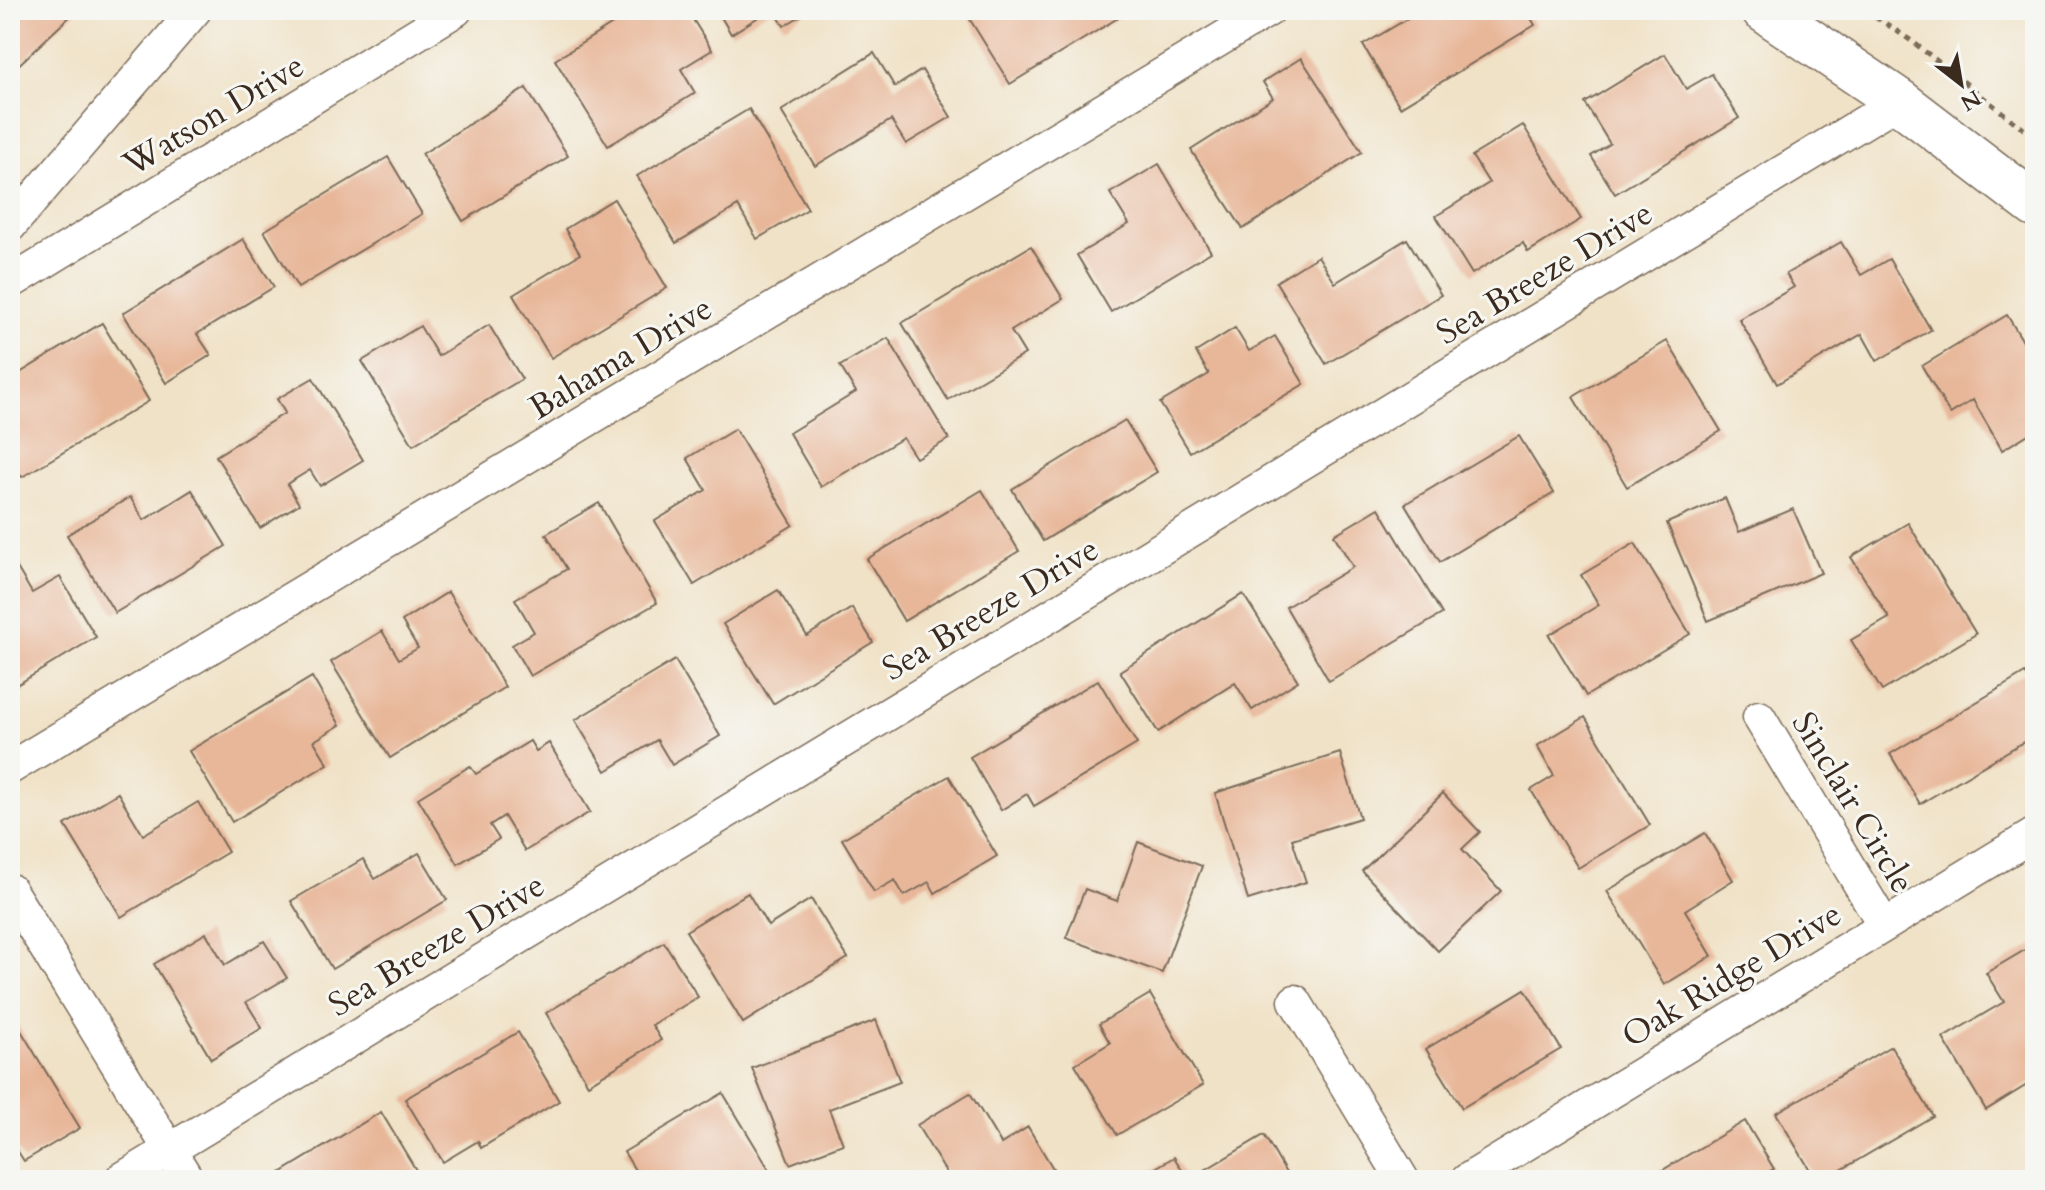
<svg xmlns="http://www.w3.org/2000/svg" width="2045" height="1190" font-family="Cardo,serif">
  <style>
    .building { fill: #e8b79a }
    .lines { fill: none; stroke-linecap: round; stroke-linejoin: round }
    .street-casing { stroke: #7a6a59; stroke-width: 35 }
    .secondary-casing { stroke: #7a6a59; stroke-width: 47 }
    .path { stroke: #7a6a59; stroke-width: 5; stroke-dasharray: 6 6; stroke-linecap: butt }
    .street { stroke: #fff; stroke-width: 32 }
    .secondary { stroke: #fff; stroke-width: 44 }
    .labels { text-anchor: middle; stroke-width: 6; stroke-linejoin: round; paint-order: stroke }
    .street-label { font-size: 34px; fill: #3b2a1e; stroke: #f6f6f2 }
  </style>
  <rect width="100%" height="100%" fill="#f6f6f2"/>
  <filter id="ink" filterUnits="userSpaceOnUse"><feTurbulence type="fractalNoise" baseFrequency=".0125" numOctaves="2"/><feDisplacementMap in="SourceGraphic" scale="16" xChannelSelector="R" yChannelSelector="G"/><feConvolveMatrix kernelMatrix="1 2 1 2 8 2 1 2 1" color-interpolation-filters="sRGB"/></filter>
  <filter id="wash" filterUnits="userSpaceOnUse"><feTurbulence type="fractalNoise" baseFrequency=".006" numOctaves="4" result="noise"/><feDisplacementMap in="SourceGraphic" scale="32" xChannelSelector="R" yChannelSelector="G"/><feGaussianBlur stdDeviation="1.8" result="paint"/><feColorMatrix in="noise" values="0 0 0 0 0 0 0 0 0 0 0 0 0 0 0 0 0 1.4 0 .05"/><feComposite in="paint" operator="in"/></filter>
  <g filter="url(#wash)">
    <rect width="100%" height="100%" fill="#f0e2c7"/>
    <g id="blocks">
      <g class="building">
        <path d="M10 10H77L10 73Z"/>
        <path d="M635 10H687L712 50 681 69 695 93 608 146 555 60Z"/>
        <path d="M717 10H770L731 34Z"/>
        <path d="M774 10H810L784 26Z"/>
        <path d="M964 10H1131L1010 84Z"/>
        <path d="M1422 10H1526L1535 25 1400 107 1363 45Z"/>
        <path d="M874 53 895 87 922 70 951 117 906 144 891 120 815 166 781 111Z"/>
        <path d="M1665 54 1686 89 1712 74 1739 118 1615 194 1591 156 1610 144 1585 103Z"/>
        <path d="M1301 58 1362 152 1243 229 1191 150 1273 98 1263 82Z"/>
        <path d="M526 88 568 156 463 221 422 154Z"/>
        <path d="M749 109 808 209 757 239 738 206 676 243 637 176Z"/>
        <path d="M1523 125 1581 219 1528 252 1523 243 1472 274 1436 216 1489 183 1472 156Z"/>
        <path d="M388 157 422 214 298 288 264 231Z"/>
        <path d="M1159 164 1211 252 1111 312 1077 255 1129 224 1110 193Z"/>
        <path d="M614 199 667 288 551 358 513 295 580 254 565 229Z"/>
        <path d="M243 239 274 287 197 334 211 355 166 383 123 313Z"/>
        <path d="M1407 239 1441 295 1326 364 1276 282 1318 256 1335 283Z"/>
        <path d="M1841 242 1861 275 1889 259 1931 330 1877 361 1862 334 1777 384 1739 319 1794 287 1786 274Z"/>
        <path d="M1031 246 1063 299 1011 331 1025 354 948 400 902 323Z"/>
        <path d="M2007 315 2035 361V430L2002 450 1973 400 1950 414 1922 366Z"/>
        <path d="M102 323 149 401 22 477 10 458V379Z"/>
        <path d="M489 325 522 379 413 445 362 361 420 326 438 356Z"/>
        <path d="M1235 328 1249 351 1275 336 1304 384 1190 452 1160 403 1209 374 1196 352Z"/>
        <path d="M888 338 949 439 916 458 903 438 821 487 789 433 856 392 840 366Z"/>
        <path d="M1667 341 1721 431 1627 487 1573 397Z"/>
        <path d="M313 378 363 460 320 486 310 470 287 484 299 504 260 528 216 456 285 413 277 399Z"/>
        <path d="M1125 420 1157 472 1043 541 1012 489Z"/>
        <path d="M735 429 793 525 694 585 655 521 706 490 687 458Z"/>
        <path d="M1519 436 1554 493 1440 562 1405 504Z"/>
        <path d="M192 490 226 546 115 613 67 535 130 497 144 520Z"/>
        <path d="M982 490 1019 551 904 621 867 559Z"/>
        <path d="M1725 498 1739 532 1793 509 1821 573 1708 621 1667 523Z"/>
        <path d="M599 503 657 603 530 676 512 645 534 632 515 599 567 569 546 534Z"/>
        <path d="M1379 508 1442 614 1329 681 1286 607 1353 567 1334 535Z"/>
        <path d="M1908 523 1976 634 1882 691 1851 640 1889 618 1851 557Z"/>
        <path d="M1635 543 1690 634 1586 696 1549 635 1599 605 1581 575Z"/>
        <path d="M16 566 32 593 60 577 96 637 10 689V570Z"/>
        <path d="M778 590 807 636 852 608 873 642 773 704 723 624Z"/>
        <path d="M448 592 505 687 390 758 331 662 382 631 399 659 418 648 402 621Z"/>
        <path d="M1243 594 1298 681 1252 710 1235 683 1158 732 1120 671Z"/>
        <path d="M675 660 720 736 672 765 657 740 606 771 575 720Z"/>
        <path d="M2025 673 2035 689V735L1920 804 1890 754Z"/>
        <path d="M312 677 340 725 314 741 328 764 232 822 189 751Z"/>
        <path d="M1098 680 1137 744 1034 806 1027 794 1001 810 970 757Z"/>
        <path d="M1585 717 1650 825 1578 868 1531 790 1554 776 1537 746Z"/>
        <path d="M530 741 536 751 549 743 590 812 525 851 504 816 490 825 499 839 458 864 418 798 470 766 476 774Z"/>
        <path d="M1340 753 1360 818 1292 839 1306 882 1248 900 1215 793Z"/>
        <path d="M949 776 997 856 935 893 929 882 904 896 895 880 874 892 842 839Z"/>
        <path d="M118 793 143 835 198 802 228 852 121 917 65 825Z"/>
        <path d="M1443 793 1480 832 1462 849 1501 891 1438 951 1362 871Z"/>
        <path d="M1705 833 1733 880 1685 910 1712 956 1664 985 1607 891Z"/>
        <path d="M1138 842 1202 866 1162 973 1066 938 1085 889 1117 901Z"/>
        <path d="M419 853 447 900 332 969 291 901 363 859 375 879Z"/>
        <path d="M748 893 768 926 811 899 848 958 743 1023 686 931Z"/>
        <path d="M206 933 225 965 264 941 287 978 246 1002 262 1028 211 1059 154 964Z"/>
        <path d="M664 942 698 997 652 1025 661 1040 588 1084 546 1013Z"/>
        <path d="M2035 944V1080L1986 1110 1943 1038 2004 1002 1986 973Z"/>
        <path d="M1525 989 1561 1049 1462 1108 1426 1049Z"/>
        <path d="M1150 994 1203 1085 1117 1135 1075 1064 1110 1043 1099 1024Z"/>
        <path d="M876 1020 900 1082 829 1109 843 1144 790 1164 752 1068Z"/>
        <path d="M17 1024 80 1128 24 1161 15 1147 10 1151V1029Z"/>
        <path d="M518 1032 559 1101 481 1148 478 1141 443 1162 405 1099Z"/>
        <path d="M1891 1046 1933 1116 1824 1180H1816L1776 1113Z"/>
        <path d="M723 1093 775 1179 641 1180 624 1152Z"/>
        <path d="M970 1093 1001 1144 1028 1127 1060 1180H938L947 1174 917 1125Z"/>
        <path d="M381 1112 422 1180H269Z"/>
        <path d="M1745 1121 1774 1169 1754 1180H1646Z"/>
        <path d="M1264 1135 1290 1180H1135L1174 1157 1188 1180Z"/>
      </g>
    </g>
  </g>
  <g filter="url(#ink)">
    <use href="#blocks" fill-opacity="0" stroke="#7a6a59" stroke-width="2"/>
    <g class="lines">
      <defs>
        <g id="street">
          <path d="M10 226 195 10"/>
          <path d="M10 283 456 10"/>
          <path d="M1759 717 1884 925"/>
          <path d="M10 768 1269 10"/>
          <path d="M10 890 188 1180"/>
          <path d="M1295 1001 1403 1180"/>
          <path d="M120 1180 1899 101"/>
          <path d="M1467 1180 2035 834"/>
        </g>
        <path id="secondary" d="M1764 10 1899 101 2035 205"/>
      </defs>
      <use href="#street" class="street-casing"/>
      <use href="#secondary" class="secondary-casing"/>
      <path class="path" d="M1866 10 1913 42 2035 138"/>
      <use href="#street" class="street"/>
      <use href="#secondary" class="secondary"/>
    </g>
  </g>
  <g class="labels">
    <g class="street-label">
      <text transform="translate(213 114) rotate(-31)" y="12">Watson Drive</text>
      <text transform="translate(1544 272) rotate(-31)" y="12">Sea Breeze Drive</text>
      <text transform="translate(620 357) rotate(-31)" y="12">Bahama Drive</text>
      <text transform="translate(990 608) rotate(-31)" y="12">Sea Breeze Drive</text>
      <text transform="translate(1854 802) rotate(59)" y="12">Sinclair Circle</text>
      <text transform="translate(436 944) rotate(-31)" y="12">Sea Breeze Drive</text>
      <text transform="translate(1731 974) rotate(-31)" y="12">Oak Ridge Drive</text>
    </g>
  </g>
  <rect width="2045" height="1190" fill="none" stroke="#f6f6f2" stroke-width="40"/>
  <g transform="translate(1961 84) rotate(149)" stroke="#f6f6f2" stroke-width="6" paint-order="stroke">
  <path d="M0-6L14 30L0 20L-14 30Z" fill="#3b2a1e"/>
  <text y="-12" font-size="22" font-weight="bold" text-anchor="middle" fill="#3b2a1e">N</text>
  </g>
</svg>
